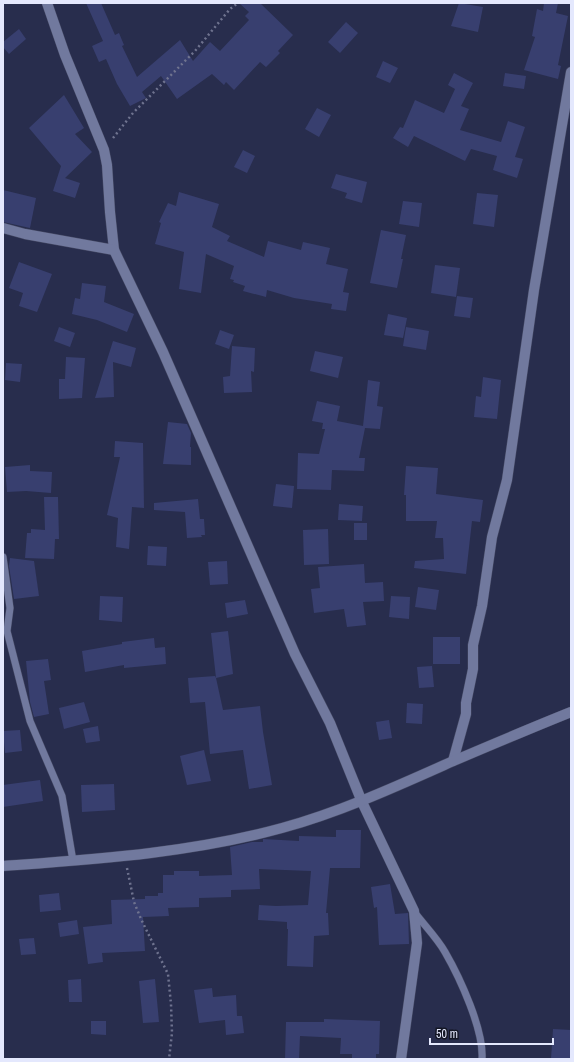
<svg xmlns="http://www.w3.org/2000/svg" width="574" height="1062" font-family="'Archivo Narrow',sans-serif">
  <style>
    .building { fill: #383f6f }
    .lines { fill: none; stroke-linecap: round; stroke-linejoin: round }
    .lane-casing { stroke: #444863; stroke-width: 8 }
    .street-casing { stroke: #444863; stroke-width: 11 }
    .path { stroke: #6f738f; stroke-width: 2.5; stroke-dasharray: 2 3; stroke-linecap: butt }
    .lane { stroke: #71799e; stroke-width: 7 }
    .street { stroke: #71799e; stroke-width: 10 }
  </style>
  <rect width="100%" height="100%" fill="#282d4d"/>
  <g class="building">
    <path d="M86 3H101L115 35 119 33 124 45 122 46 137 77 180 40 193 61 210 42 220 51 249 20 245 16 249 12 239 3H260L293 35 278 51 280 53 266 67 260 62 234 90 226 82 224 85 212 74 177 99 161 76 142 92 146 98 130 106 117 84 106 59 99 62 92 46 103 41Z"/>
    <path d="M459 3 483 7 478 32 451 26Z"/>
    <path d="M544 3H558L556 13 568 16 558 65 561 66 558 79 524 70 535 37 532 36 537 9 543 11Z"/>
    <path d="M346 22 358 33 340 53 328 42Z"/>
    <path d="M19 29 26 39 9 54 3 47V42Z"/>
    <path d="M383 61 398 68 390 83 376 77Z"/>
    <path d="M454 73 473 83 461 106 469 109 460 130 501 142 508 121 525 127 515 157 523 159 517 178 493 170 497 156 471 149 465 161 414 136 408 147 393 138 400 127 403 128 415 100 444 113 455 89 448 85Z"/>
    <path d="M505 73 526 76 524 89 503 86Z"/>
    <path d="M64 95 84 128 75 134 92 152 65 178 80 183 75 198 53 191 61 166 29 128Z"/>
    <path d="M317 108 331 115 319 137 305 129Z"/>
    <path d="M243 150 255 156 247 173 234 167Z"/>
    <path d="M336 174 367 182 362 203 345 198 347 193 331 188Z"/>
    <path d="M3 190 36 198 30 228 3 222Z"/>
    <path d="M179 192 219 204 212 227 230 236 227 241 264 257 268 241 301 250 303 242 330 248 326 264 348 269 343 292 349 293 346 311 331 309 332 304 294 298 267 290 266 297 243 291 245 286 233 282 234 280 230 279 234 266 206 254 201 293 179 289 184 252 155 244 161 223 159 222 168 203 176 206Z"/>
    <path d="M477 193 498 195 494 227 473 224Z"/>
    <path d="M403 201 422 203 419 227 399 224Z"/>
    <path d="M381 230 406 235 401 259H403L397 288 370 283Z"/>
    <path d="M19 262 52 274 37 312 19 306 23 293 9 288Z"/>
    <path d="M435 265 460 268 456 297 431 293Z"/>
    <path d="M82 283 106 286 104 302 134 314 127 332 97 320 72 314 75 298 80 299Z"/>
    <path d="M457 296 473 298 470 318 454 316Z"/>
    <path d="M388 314 407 318 403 338 384 335Z"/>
    <path d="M59 327 75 333 70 347 54 341Z"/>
    <path d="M406 327 429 331 426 350 403 346Z"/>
    <path d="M220 330 234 335 229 349 215 344Z"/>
    <path d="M113 341 136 348 131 367 113 362 114 397 95 398Z"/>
    <path d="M232 346 255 348 254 372 251 371 252 392 224 393 223 377 230 376Z"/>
    <path d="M315 351 343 357 338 378 310 371Z"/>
    <path d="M66 357 85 358 82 398 59 399V379H65Z"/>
    <path d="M6 363 22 364 20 382 5 380Z"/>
    <path d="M483 377 501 380 497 419 474 417 476 396 481 397Z"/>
    <path d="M368 380 380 382 377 406 383 407 380 429 365 428 359 458H365L364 471 332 470 331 490 297 489 298 453 319 454 325 429H322L323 423 312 421 317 401 340 406 337 421 363 426Z"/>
    <path d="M168 422 187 424 191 433 190 447H191V465L163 464Z"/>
    <path d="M115 441 143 443 144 508 132 507 129 549 116 547 118 518 107 515 120 457H114Z"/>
    <path d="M30 465V471L52 472 51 493 26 491 7 492 5 467Z"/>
    <path d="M406 466 438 468 436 494 483 500 480 522 472 521 466 574 414 568 415 561 444 559 443 538H435L437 521H406V495H404Z"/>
    <path d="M276 484 294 486 292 508 273 506Z"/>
    <path d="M44 497H58L59 539H55L54 559 25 558 27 533H31V529L45 530Z"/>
    <path d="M198 499 200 519H204L205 535H201L202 537 187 538 185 512 154 510V503Z"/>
    <path d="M339 504 363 506 362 521 338 520Z"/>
    <rect x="354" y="523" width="13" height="17"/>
    <path d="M328 529 329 564 304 565 303 530Z"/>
    <path d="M148 546 167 547 166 566 147 565Z"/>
    <path d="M10 558 34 561 39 596 14 599 9 566Z"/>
    <path d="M227 561 228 584 210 585 208 562Z"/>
    <path d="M364 564 365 583 383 582 384 601 363 602 366 625 347 627 344 609 314 613 311 589 320 588 318 567Z"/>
    <path d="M418 587 439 590 436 610 415 607Z"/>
    <path d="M100 596 123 597 122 622 99 620Z"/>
    <path d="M391 596 410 597 409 619 389 617Z"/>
    <path d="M245 600 248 614 227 618 225 603Z"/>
    <path d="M228 631 233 674 216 678 223 710 260 706 263 732 272 785 249 789 243 750 210 754 205 702 190 703 188 678 215 676 216 678 211 633Z"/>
    <rect x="433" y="637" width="27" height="27"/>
    <path d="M154 638 155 648 165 647 166 664 124 668V665L85 672 82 651 122 644V642Z"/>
    <path d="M48 659 51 680 44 681 49 714 34 717 30 702 26 661Z"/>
    <path d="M432 666 434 687 419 688 417 667Z"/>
    <path d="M84 702 90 722 64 729 59 708Z"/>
    <path d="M407 703 423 704 422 724 406 723Z"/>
    <path d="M389 720 392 738 379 740 376 722Z"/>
    <path d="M98 726 100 741 86 743 83 729Z"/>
    <path d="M20 730 22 751 5 753 3 731Z"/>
    <path d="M204 750 211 781 187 785 180 756Z"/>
    <path d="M40 780 43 801 3 807V785Z"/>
    <path d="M114 784 115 810 82 812 81 785Z"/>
    <path d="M336 830H361L360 868H330L326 913H328L329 935 314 936 313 967 287 966 288 929H287V922L258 920 259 905 276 906 308 905 311 871 259 869 260 889 231 890V897L199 898V907L168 908 169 916 143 917 145 951 102 953 103 962 88 964 83 927 112 924 111 900 145 899V896H158V893H163V875H174V871H199V876L232 875 230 847 252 842H263V839L299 841V836L336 837Z"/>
    <path d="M390 884 395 914 408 913 409 944 379 945 377 907 374 908 371 887Z"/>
    <path d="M59 893 61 910 40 912 39 895Z"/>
    <path d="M77 920 79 934 60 937 58 923Z"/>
    <path d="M34 938 36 954 21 955 19 939Z"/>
    <path d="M81 979 82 1002H69L68 980Z"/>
    <path d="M155 979 159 1022 143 1023 139 981Z"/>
    <path d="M212 988 213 997 236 995 237 1016H242L244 1033 226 1035 225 1020 199 1023 194 990Z"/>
    <path d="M324 1019 380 1021 379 1054H376V1059H352V1054H340L341 1038 300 1036 299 1059H285L286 1022H324Z"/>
    <path d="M91 1021H106V1035L91 1034Z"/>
    <path d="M553 1029 571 1030V1059H551Z"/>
  </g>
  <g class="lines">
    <defs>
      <g id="lane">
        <path d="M3 557 10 608 7 631 30 721 62 796 73 861"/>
        <path d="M415 913C425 926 437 938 445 952 460 978 484 1030 482 1059"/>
      </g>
      <g id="street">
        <path d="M47 3 65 55 104 150 107 165 110 212 114 250 163 352 295 654 330 723 362 802 414 911 417 943 401 1059"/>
        <path d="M3 228 25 234 114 250"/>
        <path d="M453 761 466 714V703L473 669V645L482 606 492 537 507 480 534 290 571 72"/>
        <path d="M3 866C97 859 191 853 282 828 340 812 395 787 451 762 491 745 531 728 571 712"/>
      </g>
    </defs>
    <use href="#lane" class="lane-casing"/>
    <use href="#street" class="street-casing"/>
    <g class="path">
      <path d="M113 138 133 113 195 51 230 9 238 3"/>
      <path d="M127 868 134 902 141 919 168 974 171 1004 172 1033 169 1059"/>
    </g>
    <use href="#lane" class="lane"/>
    <use href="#street" class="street"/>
  </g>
  <rect width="574" height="1062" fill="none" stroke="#e4e8fd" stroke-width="8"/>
  <path d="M430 1038v6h123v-6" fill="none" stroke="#e4e8fd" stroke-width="2"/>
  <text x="436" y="1038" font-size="12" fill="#e4e8fd" stroke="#141725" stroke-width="3" paint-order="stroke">50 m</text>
</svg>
